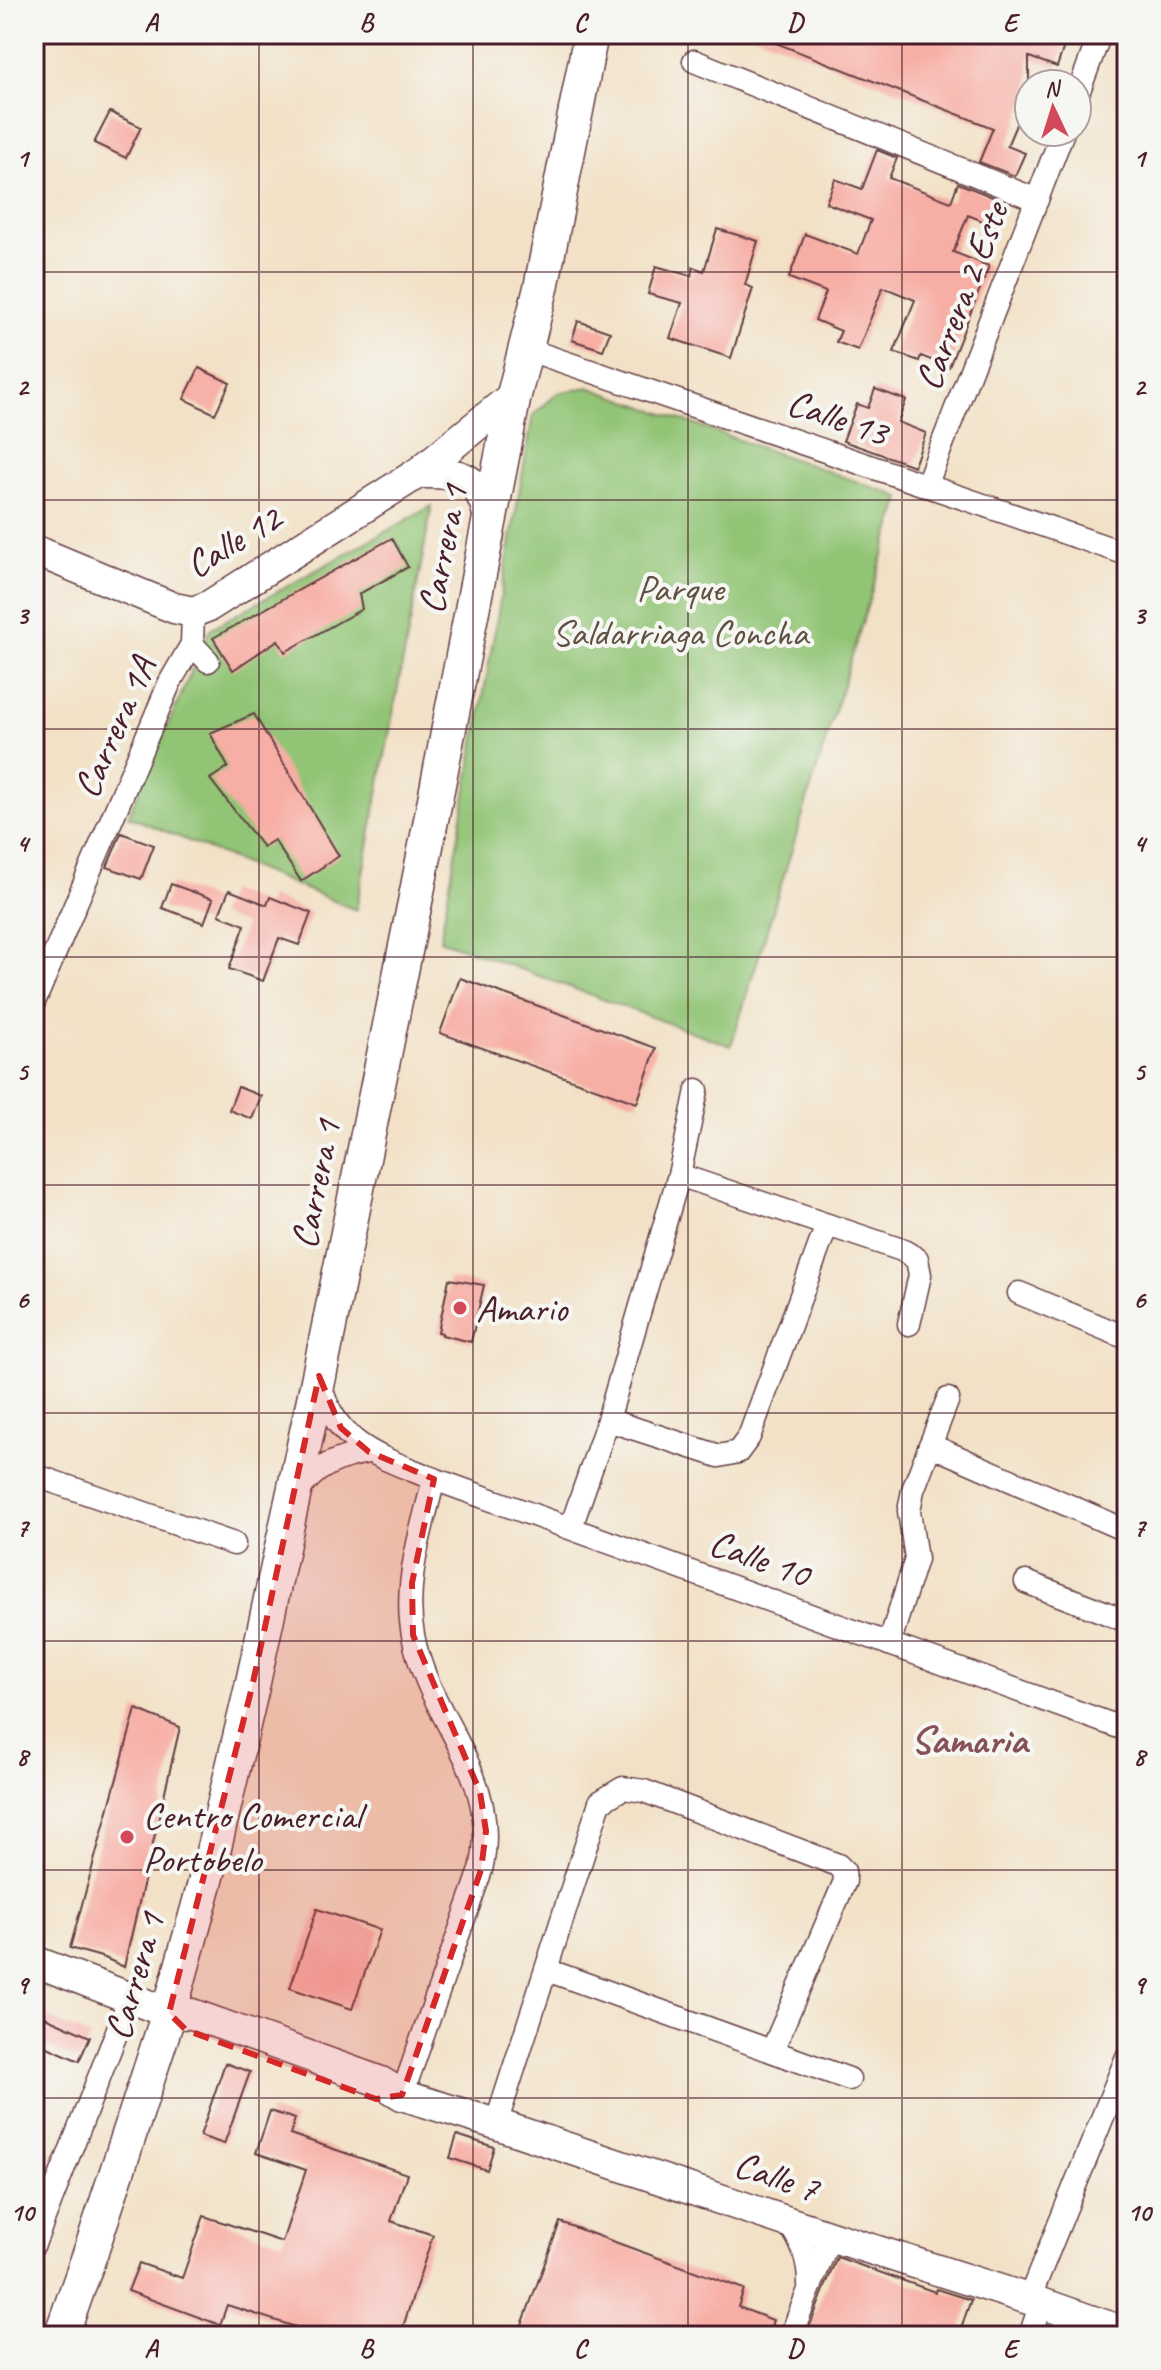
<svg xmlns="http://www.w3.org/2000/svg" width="1161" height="2370" font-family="Caveat,sans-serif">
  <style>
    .green { fill: #91c475; stroke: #6e7250; stroke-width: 2 }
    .building { fill: #f7aea5 }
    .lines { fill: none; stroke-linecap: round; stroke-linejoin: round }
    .street-casing { stroke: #633c42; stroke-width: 25 }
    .secondary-casing { stroke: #633c42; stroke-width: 33 }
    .primary-casing { stroke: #633c42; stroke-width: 37 }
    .street { stroke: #fff; stroke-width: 22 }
    .secondary { stroke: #fff; stroke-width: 30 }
    .primary { stroke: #fff; stroke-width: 34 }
    .marked { fill: #d62828; fill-opacity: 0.2; stroke: #d62828; stroke-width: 6; stroke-dasharray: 16 10; stroke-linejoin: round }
    .grid { fill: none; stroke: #4a1f2b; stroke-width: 2; stroke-opacity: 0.55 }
    .poi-dot { fill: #d1495b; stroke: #f6f6f2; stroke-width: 3 }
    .labels { text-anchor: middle; stroke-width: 8; stroke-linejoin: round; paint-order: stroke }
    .street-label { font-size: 38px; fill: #4a1f2b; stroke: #f6f6f2 }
    .park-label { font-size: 38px; fill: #5f5141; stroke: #f6f6f2 }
    .poi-label { font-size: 38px; fill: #4a1f2b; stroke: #f6f6f2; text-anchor: start }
    .neighbourhood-label { font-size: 40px; font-weight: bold; fill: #875156; stroke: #f6f6f2 }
    .neatline { fill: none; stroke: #4a1f2b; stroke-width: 3 }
    .grid-label { font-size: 26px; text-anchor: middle; font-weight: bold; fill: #4a1f2b }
  </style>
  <rect width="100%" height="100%" fill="#f6f6f2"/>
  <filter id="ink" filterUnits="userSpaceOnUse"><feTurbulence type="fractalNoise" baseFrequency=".0125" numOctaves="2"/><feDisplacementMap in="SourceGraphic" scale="16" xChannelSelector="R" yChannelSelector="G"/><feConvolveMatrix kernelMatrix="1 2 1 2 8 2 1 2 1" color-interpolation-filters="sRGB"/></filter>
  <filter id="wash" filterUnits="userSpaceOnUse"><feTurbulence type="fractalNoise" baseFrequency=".006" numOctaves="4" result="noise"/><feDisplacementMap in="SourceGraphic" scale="32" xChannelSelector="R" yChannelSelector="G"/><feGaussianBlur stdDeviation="1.8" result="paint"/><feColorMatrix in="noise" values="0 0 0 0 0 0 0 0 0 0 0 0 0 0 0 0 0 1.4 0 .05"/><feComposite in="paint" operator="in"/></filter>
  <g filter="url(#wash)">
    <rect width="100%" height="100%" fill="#f2e1c6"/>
    <g class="green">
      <path d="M588 387 901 497 731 1046 440 940 533 415 558 393Z"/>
      <path d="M432 506 356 910 128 816 210 629Z"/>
    </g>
    <g id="blocks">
      <g class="building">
        <path d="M753 34H1068L1057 67 1029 57V94L1007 146 1025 153 1015 176 979 162 993 128Z"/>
        <path d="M110 112 141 127 126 158 94 143Z"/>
        <path d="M877 150 897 158 889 178 951 202 958 183 1005 202 995 226 968 215 953 252 989 266 949 367 921 356 919 361 894 352 915 300 883 287 858 350 836 342 841 331 815 320 826 292 789 278 805 234 858 254 871 220 826 203 835 179 862 189Z"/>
        <path d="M717 229 758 241 745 285 753 288 731 358 670 338 682 303 648 294 656 266 691 276 693 267 704 271Z"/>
        <path d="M578 321 610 332 603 350 572 340Z"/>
        <path d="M199 368 230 383 215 414 184 399Z"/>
        <path d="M875 389 906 400 898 422 926 433 914 466 843 441 857 404 868 408Z"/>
        <path d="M392 538 408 567 359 594 362 609 285 652 278 640 233 670 213 638Z"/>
        <path d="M254 714 339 856 301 881 274 840 263 847 210 779 228 767 210 733Z"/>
        <path d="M121 833 154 845 141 879 107 867Z"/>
        <path d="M171 884 213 899 204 923 162 908Z"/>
        <path d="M229 890 267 905 270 897 311 913 299 945 279 938 263 981 229 969 245 925 219 915Z"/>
        <path d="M460 978 656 1048 637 1103 440 1033Z"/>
        <path d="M238 1087 261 1096 252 1119 229 1110Z"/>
        <path d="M449 1279 484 1285 471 1342 442 1335V1333L438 1332Z"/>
        <path d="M136 1709 180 1727 124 1967 105 1958 70 1948Z"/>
        <path d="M317 1909 380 1930 352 2009 290 1988Z"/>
        <path d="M34 2012 90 2037 79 2061 34 2041Z"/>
        <path d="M225 2063 250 2072 224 2144 200 2136Z"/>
        <path d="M270 2111 295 2119 290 2134 407 2174 391 2221 433 2235 400 2336H324L227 2305 220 2325 128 2291 139 2263 182 2278 204 2216 282 2242 306 2170 256 2153Z"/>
        <path d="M457 2135 494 2147 487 2170 450 2158Z"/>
        <path d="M560 2222 744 2289 738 2307 773 2320 768 2336H518Z"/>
        <path d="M837 2257 935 2292 936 2289 971 2300 958 2336H813L807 2333Z"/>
      </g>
    </g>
  </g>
  <g filter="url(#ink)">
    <use href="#blocks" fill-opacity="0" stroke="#633c42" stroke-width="2"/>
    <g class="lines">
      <defs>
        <g id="street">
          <path d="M694 61 1037 200"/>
          <path d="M1077 96 1100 34"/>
          <path d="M526 349 1127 554"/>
          <path d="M926 486 1063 132"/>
          <path d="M192 644 208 661"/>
          <path d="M34 1002 170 682 192 644 193 612"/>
          <path d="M679 1175 902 1250 917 1259 920 1275 909 1324"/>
          <path d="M1019 1293 1127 1338"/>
          <path d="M320 1383C335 1446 381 1457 434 1479L1127 1730"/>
          <path d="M608 1420 719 1456 738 1452 749 1437 827 1225"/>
          <path d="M930 1445 1127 1531"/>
          <path d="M34 1475 234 1544"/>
          <path d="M298 1492C315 1466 339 1457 369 1452"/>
          <path d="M571 1527 608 1420 679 1175 697 1090"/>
          <path d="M1026 1582 1127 1621"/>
          <path d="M889 1644 916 1559 909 1511 913 1490 948 1399"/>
          <path d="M547 1970 849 2079"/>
          <path d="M402 2095 481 1870C503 1775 428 1720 413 1635 403 1583 422 1529 434 1479"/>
          <path d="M496 2124 600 1802 623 1788 644 1791 838 1865 844 1871 845 1881 772 2051"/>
          <path d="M788 2222C802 2242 809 2260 809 2284"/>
          <path d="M34 2244 130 1998"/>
          <path d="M1029 2299 1127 2057"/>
          <path d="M791 2336 830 2236"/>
          <path d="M1030 2336 1041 2303"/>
        </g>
        <g id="secondary">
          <path d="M418 473C462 472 481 475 490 523"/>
          <path d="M34 550 174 608 193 612 209 606 418 473 514 395"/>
          <path d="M34 1961 169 2013 192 2014 359 2074 381 2082 402 2095 496 2124 830 2236 1041 2303 1127 2333"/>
        </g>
        <path id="primary" d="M61 2336 91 2251 169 2013 209 1869 252 1687 319 1376 415 902 514 395 541 288 591 34"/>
      </defs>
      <use href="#street" class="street-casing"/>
      <use href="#secondary" class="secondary-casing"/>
      <use href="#primary" class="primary-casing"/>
      <use href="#street" class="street"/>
      <use href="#secondary" class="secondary"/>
      <use href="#primary" class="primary"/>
    </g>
  </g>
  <path class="marked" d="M319 1376 341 1428 369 1452 434 1479 412 1583 413 1635 480 1792 486 1831 481 1870 402 2095 376 2099 186 2030 169 2013 252 1687Z"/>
  <path class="grid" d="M259 34V2336M473 34V2336M688 34V2336M902 34V2336M34 272H1127M34 500H1127M34 729H1127M34 957H1127M34 1185H1127M34 1413H1127M34 1641H1127M34 1870H1127M34 2098H1127"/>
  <g class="poi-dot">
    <circle cx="460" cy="1308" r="8"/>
    <circle cx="127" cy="1837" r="8"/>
  </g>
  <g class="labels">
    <g class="street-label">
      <text transform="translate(961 296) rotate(-69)" y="13">Carrera 2 Este</text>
      <text transform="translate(838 417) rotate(19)" y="13">Calle 13</text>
      <text transform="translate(233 541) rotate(-31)" y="13">Calle 12</text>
      <text transform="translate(442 549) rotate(-79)" y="13">Carrera 1</text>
      <text transform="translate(114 727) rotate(-66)" y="13">Carrera 1A</text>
      <text transform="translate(315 1184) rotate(-79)" y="13">Carrera 1</text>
      <text transform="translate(760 1558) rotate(20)" y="13">Calle 10</text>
      <text transform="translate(134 1976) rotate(-74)" y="13">Carrera 1</text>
      <text transform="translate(777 2176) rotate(19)" y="13">Calle 7</text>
    </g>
    <g class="park-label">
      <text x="680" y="601">Parque<tspan x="680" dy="44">Saldarriaga Concha</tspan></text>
    </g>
    <g class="poi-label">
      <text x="476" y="1321">Amario</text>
      <text x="143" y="1828">Centro Comercial<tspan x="143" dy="44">Portobelo</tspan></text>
    </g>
    <g class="neighbourhood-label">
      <text x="969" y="1753">Samaria</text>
    </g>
  </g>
  <rect width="1161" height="2370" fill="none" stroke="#f6f6f2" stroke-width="88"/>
  <g transform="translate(1053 108) rotate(356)"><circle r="38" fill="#f6f6f2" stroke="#b1a0a2" stroke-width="2"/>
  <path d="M0-6L14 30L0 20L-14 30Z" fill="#d1495b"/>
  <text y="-12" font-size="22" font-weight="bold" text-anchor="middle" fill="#4a1f2b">N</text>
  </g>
  <rect x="44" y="44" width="1073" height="2282" class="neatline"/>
  <g class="grid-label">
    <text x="151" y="31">A</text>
    <text x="366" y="31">B</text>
    <text x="580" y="31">C</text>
    <text x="795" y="31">D</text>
    <text x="1010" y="31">E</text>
    <text x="22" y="167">1</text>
    <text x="1139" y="167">1</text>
    <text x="22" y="395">2</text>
    <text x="1139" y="395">2</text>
    <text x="22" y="624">3</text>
    <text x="1139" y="624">3</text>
    <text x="22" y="852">4</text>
    <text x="1139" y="852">4</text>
    <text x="22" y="1080">5</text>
    <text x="1139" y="1080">5</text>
    <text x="22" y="1308">6</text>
    <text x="1139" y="1308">6</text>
    <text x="22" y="1536">7</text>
    <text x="1139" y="1536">7</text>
    <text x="22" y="1765">8</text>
    <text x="1139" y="1765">8</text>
    <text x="22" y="1993">9</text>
    <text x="1139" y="1993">9</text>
    <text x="22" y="2221">10</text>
    <text x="1139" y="2221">10</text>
    <text x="151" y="2357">A</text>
    <text x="366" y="2357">B</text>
    <text x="580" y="2357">C</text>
    <text x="795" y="2357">D</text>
    <text x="1010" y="2357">E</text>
  </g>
</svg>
